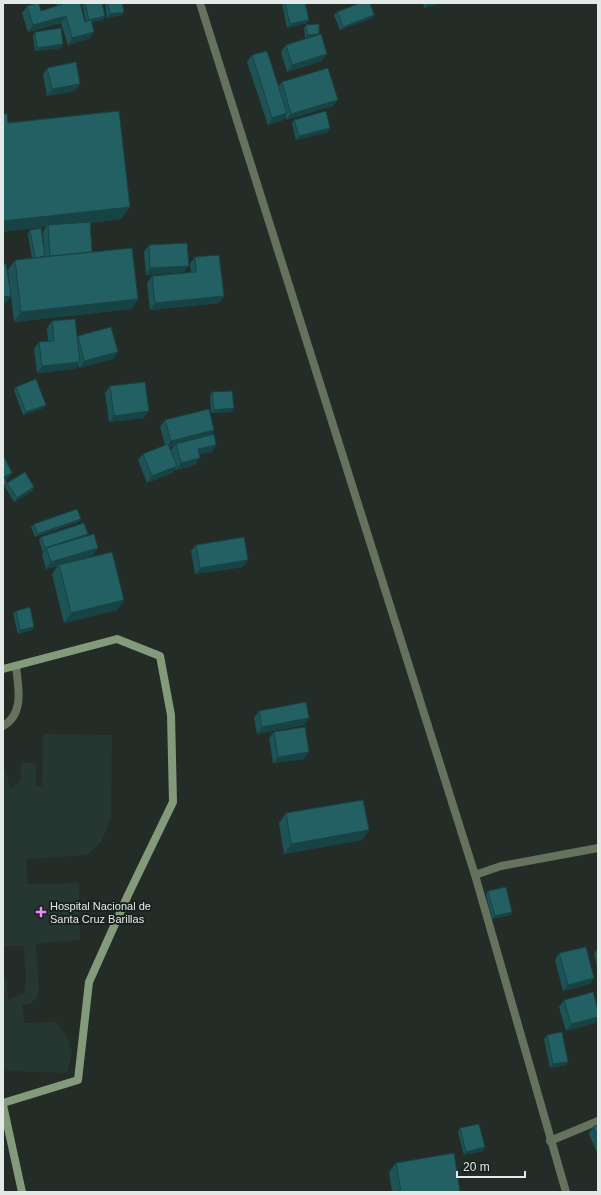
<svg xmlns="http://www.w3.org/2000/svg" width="601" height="1195" font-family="Arial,sans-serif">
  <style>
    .built { fill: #263630 }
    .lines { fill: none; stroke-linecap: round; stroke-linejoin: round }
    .street { stroke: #64725e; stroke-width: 8 }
    .secondary { stroke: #849b7b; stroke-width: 8 }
    .wall { fill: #1d5355; fill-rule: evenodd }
    .shaded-wall { fill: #184345 }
    .building { fill: #226063; stroke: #184345 }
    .poi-dot { fill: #ef8bf6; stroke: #1a221f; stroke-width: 1.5 }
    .labels { text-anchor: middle; stroke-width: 4; stroke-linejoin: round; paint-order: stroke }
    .poi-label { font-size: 11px; fill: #e3e9e6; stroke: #1a221f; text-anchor: start }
  </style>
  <rect width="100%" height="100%" fill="#242c28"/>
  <path class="built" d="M43 734 112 735 111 819 101 842 87 855 26 859 28 884 79 883 80 940 36 944 39 988 37 998 31 1003 22 1005 25 1023 56 1022 68 1037 72 1054 67 1073 3 1071V978H7L8 1000 24 993 26 984 24 946H3V765L11 789 20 781 21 763H36V785L42 786Z"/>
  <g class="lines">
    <g class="street">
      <path d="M200 3 475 875 566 1192"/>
      <path d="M3 726C25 714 18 686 16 666"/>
      <path d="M475 875 501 866 598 848"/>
      <path d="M550 1141 598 1121"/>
    </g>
    <g class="secondary">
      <path d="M3 669 117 639 160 656 171 715 173 802 128 895 89 982 78 1080 3 1103"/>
      <path d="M3 1105 22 1192"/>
    </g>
  </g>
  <g class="wall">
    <path d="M56 3H80L85 22H86L82 3H102L105 16 103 20 92 22 90 38 68 45 61 23 28 32 22 13 27 6 41 11 57 6Z"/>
    <path d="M105 3H122L124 12 122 15 107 18Z"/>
    <path d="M282 3H305L307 23 287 28Z"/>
    <path d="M423 3H440L439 4 424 8Z"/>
    <path d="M337 12 374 15 372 18 340 30 334 15Z"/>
    <path d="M306 25 322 61 287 72 281 52 286 45 308 38H305L304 28Z"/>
    <path d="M35 32 61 48 35 51 33 35Z"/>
    <path d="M252 55 279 86 282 82 333 106 286 120 285 116 283 120 268 125 247 62Z"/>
    <path d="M47 68 75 91 47 96 43 75Z"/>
    <path d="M294 120 328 132 296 140 292 123Z"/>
    <path d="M8 123 130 207 121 219 90 223 92 252 138 299 131 309 14 322 8 270 15 260 32 259 28 234 30 230 44 251 43 232 46 227Z"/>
    <path d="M149 245 184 272 146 275 144 252Z"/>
    <path d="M195 257 224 296 219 303 150 310 147 283 152 276 191 273 190 264Z"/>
    <path d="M52 321 77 337 78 336 113 359 79 368 78 364 75 369 37 373 34 349 39 342 48 341 47 328Z"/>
    <path d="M110 386 144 418 109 422 105 393Z"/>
    <path d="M16 387 46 405 43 408 23 415 14 390Z"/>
    <path d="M212 392 232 412 211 413 210 396Z"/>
    <path d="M165 420 214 430 211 435 216 445 212 452 199 454 195 465 176 470 175 469 172 473 147 483 138 460 143 454 165 445 160 427ZM174 446 171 450V453L169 447Z"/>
    <path d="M7 483 32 491 14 502 5 487Z"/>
    <path d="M81 519 78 522 35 537 31 527 34 524Z"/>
    <path d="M87 536 98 548 93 555 70 562 124 600 117 610 64 623 52 574 58 566 46 569 42 555 44 551 43 552 39 540 41 537Z"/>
    <path d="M196 545 243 567 195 574 191 551Z"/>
    <path d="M16 611 34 627 32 630 18 634 13 614Z"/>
    <path d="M259 711 309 718 304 725 257 734 254 718Z"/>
    <path d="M274 732 304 759 273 763 269 738Z"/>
    <path d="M286 813 362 840 284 854 279 823Z"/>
    <path d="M488 891 512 912 510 915 492 919 486 895Z"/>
    <path d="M598 948V969L594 954Z"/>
    <path d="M559 953 590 984 563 991 555 960Z"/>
    <path d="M564 1000 595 1023 566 1031 559 1007Z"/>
    <path d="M547 1035 566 1065 550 1068 544 1039Z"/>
    <path d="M598 1125V1155L589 1134 593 1127Z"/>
    <path d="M460 1128 483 1151 464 1155 458 1132Z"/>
    <path d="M396 1163 460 1192H392L389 1172Z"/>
  </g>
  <g class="shaded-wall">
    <path d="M330 3H335L328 5Z"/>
    <path d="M428 3H440L439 4 424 8Z"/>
    <path d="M124 12 122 15 107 18 110 14Z"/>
    <path d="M374 15 372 18 340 30 343 27Z"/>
    <path d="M66 16 61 23 28 32 33 25Z"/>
    <path d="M105 16 103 20 86 23 89 20Z"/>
    <path d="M309 20 307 23 287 28 290 24Z"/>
    <path d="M94 32 90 38 68 45 72 38Z"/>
    <path d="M319 34 317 38H305L307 35Z"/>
    <path d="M63 44 61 48 35 51 37 48Z"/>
    <path d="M327 54 322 61 287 72 292 65Z"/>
    <path d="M80 84 75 91 47 96 52 89Z"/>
    <path d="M338 100 333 106 286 120 291 114Z"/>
    <path d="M287 113 283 120 268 125 272 118Z"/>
    <path d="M330 128 328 132 296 140 299 136Z"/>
    <path d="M130 207 121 219 48 227V225L46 227 3 232V221Z"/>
    <path d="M189 266 184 272 146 275 150 268Z"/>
    <path d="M11 296 6 303H3V297Z"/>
    <path d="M224 296 219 303 150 310 155 303Z"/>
    <path d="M138 299 131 309 14 322 21 312Z"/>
    <path d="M118 352 113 359 79 368 84 361Z"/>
    <path d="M80 362 75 369 37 373 42 366Z"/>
    <path d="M46 405 43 408 23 415 26 412Z"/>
    <path d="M234 408 232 412 211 413 214 410Z"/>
    <path d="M149 411 144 418 109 422 114 416Z"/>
    <path d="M214 430 210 437 176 444 174 446 166 448 171 441Z"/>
    <path d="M216 445 212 452 193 456 198 449Z"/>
    <path d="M200 458 195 465 176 470 181 463Z"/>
    <path d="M177 466 172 473 147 483 152 476Z"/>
    <path d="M12 473 7 479 3 482 4 477Z"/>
    <path d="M7 484 3 490V486Z"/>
    <path d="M34 487 32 491 14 502 17 498Z"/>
    <path d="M81 519 78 522 35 537 37 534Z"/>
    <path d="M88 534 86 537 46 548 44 551 43 552 45 548Z"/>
    <path d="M98 548 93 555 46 569 51 562Z"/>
    <path d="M248 560 243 567 195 574 200 568Z"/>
    <path d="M124 600 117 610 64 623 71 613Z"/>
    <path d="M34 627 32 630 18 634 20 630Z"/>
    <path d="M309 718 304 725 257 734 262 727Z"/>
    <path d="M309 752 304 759 273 763 278 757Z"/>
    <path d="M369 830 362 840 284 854 291 844Z"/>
    <path d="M512 912 510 915 492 919 495 916Z"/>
    <path d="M594 978 590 984 563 991 568 985Z"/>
    <path d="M598 1017V1018L595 1023 566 1031 571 1024Z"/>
    <path d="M568 1062 566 1065 550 1068 553 1064Z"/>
    <path d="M485 1147 483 1151 464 1155 466 1152Z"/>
  </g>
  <g class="building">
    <path d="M37 3H39L41 11 63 4V3H80L85 22 91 20 94 32 72 38 66 16 33 25 27 6Z"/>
    <path d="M85 3H102L105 16 89 20Z"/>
    <path d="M108 3H122L124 12 110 14Z"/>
    <path d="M285 3H305L309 20 290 24Z"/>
    <path d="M360 3H370L374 15 343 27 337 12Z"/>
    <path d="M319 24V34L307 35 306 25Z"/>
    <path d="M61 28 63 44 37 48 35 32Z"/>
    <path d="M321 34 327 54 292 65 286 45Z"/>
    <path d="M267 51 287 113 272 118 252 55Z"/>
    <path d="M76 62 80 84 52 89 47 68Z"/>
    <path d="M328 68 338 100 291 114 282 82Z"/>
    <path d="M119 111 130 207 3 221V114H7L8 123Z"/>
    <path d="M326 111 330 128 299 136 294 120Z"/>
    <path d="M90 222 92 252 50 256 48 225Z"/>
    <path d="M41 228 45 256 35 258 30 230Z"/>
    <path d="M187 243 189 266 150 268 149 245Z"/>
    <path d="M132 248 138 299 21 312 15 260Z"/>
    <path d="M219 255 224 296 155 303 152 276 196 272 195 257Z"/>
    <path d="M3 264H6L11 296 3 297Z"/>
    <path d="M75 319 80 362 42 366 39 342 54 341 52 321Z"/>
    <path d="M111 327 118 352 84 361 78 336Z"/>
    <path d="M36 379 46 405 26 412 16 387Z"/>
    <path d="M145 382 149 411 114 416 110 386Z"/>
    <path d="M232 391 234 408 214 410 212 392Z"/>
    <path d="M209 409 214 430 171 441 165 420Z"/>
    <path d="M214 434 216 445 198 449 200 458 181 463 176 444Z"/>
    <path d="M168 444 177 466 152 476 143 454Z"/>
    <path d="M3 455 12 473 4 477 7 484 3 486Z"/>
    <path d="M25 472 34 487 17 498 7 483Z"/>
    <path d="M77 509 81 519 37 534 34 524Z"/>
    <path d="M84 523 88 534 45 548 41 537Z"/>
    <path d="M94 534 98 548 51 562 46 548Z"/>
    <path d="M244 537 248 560 200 568 196 545Z"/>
    <path d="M112 552 124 600 71 613 59 565Z"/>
    <path d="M30 607 34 627 20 630 16 611Z"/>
    <path d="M306 702 309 718 262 727 259 711Z"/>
    <path d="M305 727 309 752 278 757 274 732Z"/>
    <path d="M363 800 369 830 291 844 286 813Z"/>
    <path d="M506 887 512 912 495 916 488 891Z"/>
    <path d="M586 947 594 978 568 985 559 953Z"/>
    <path d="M593 992 598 1011V1017L571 1024 564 1000Z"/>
    <path d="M562 1032 568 1062 553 1064 547 1035Z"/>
    <path d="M479 1124 485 1147 466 1152 460 1128Z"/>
    <path d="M598 1125V1137L593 1127Z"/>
    <path d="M454 1153 460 1192H401L396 1163Z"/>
  </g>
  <path class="poi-dot" d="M39 906h4v4h4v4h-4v4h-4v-4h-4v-4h4z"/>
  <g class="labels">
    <g class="poi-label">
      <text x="50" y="910">Hospital Nacional de<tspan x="50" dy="13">Santa Cruz Barillas</tspan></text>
    </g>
  </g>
  <rect width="601" height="1195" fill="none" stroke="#e3e9e6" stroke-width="8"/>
  <path d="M457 1171v6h68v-6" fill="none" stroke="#e3e9e6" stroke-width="2"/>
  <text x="463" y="1171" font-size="12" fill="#e3e9e6" stroke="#1a221f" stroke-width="3" paint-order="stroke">20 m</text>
</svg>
